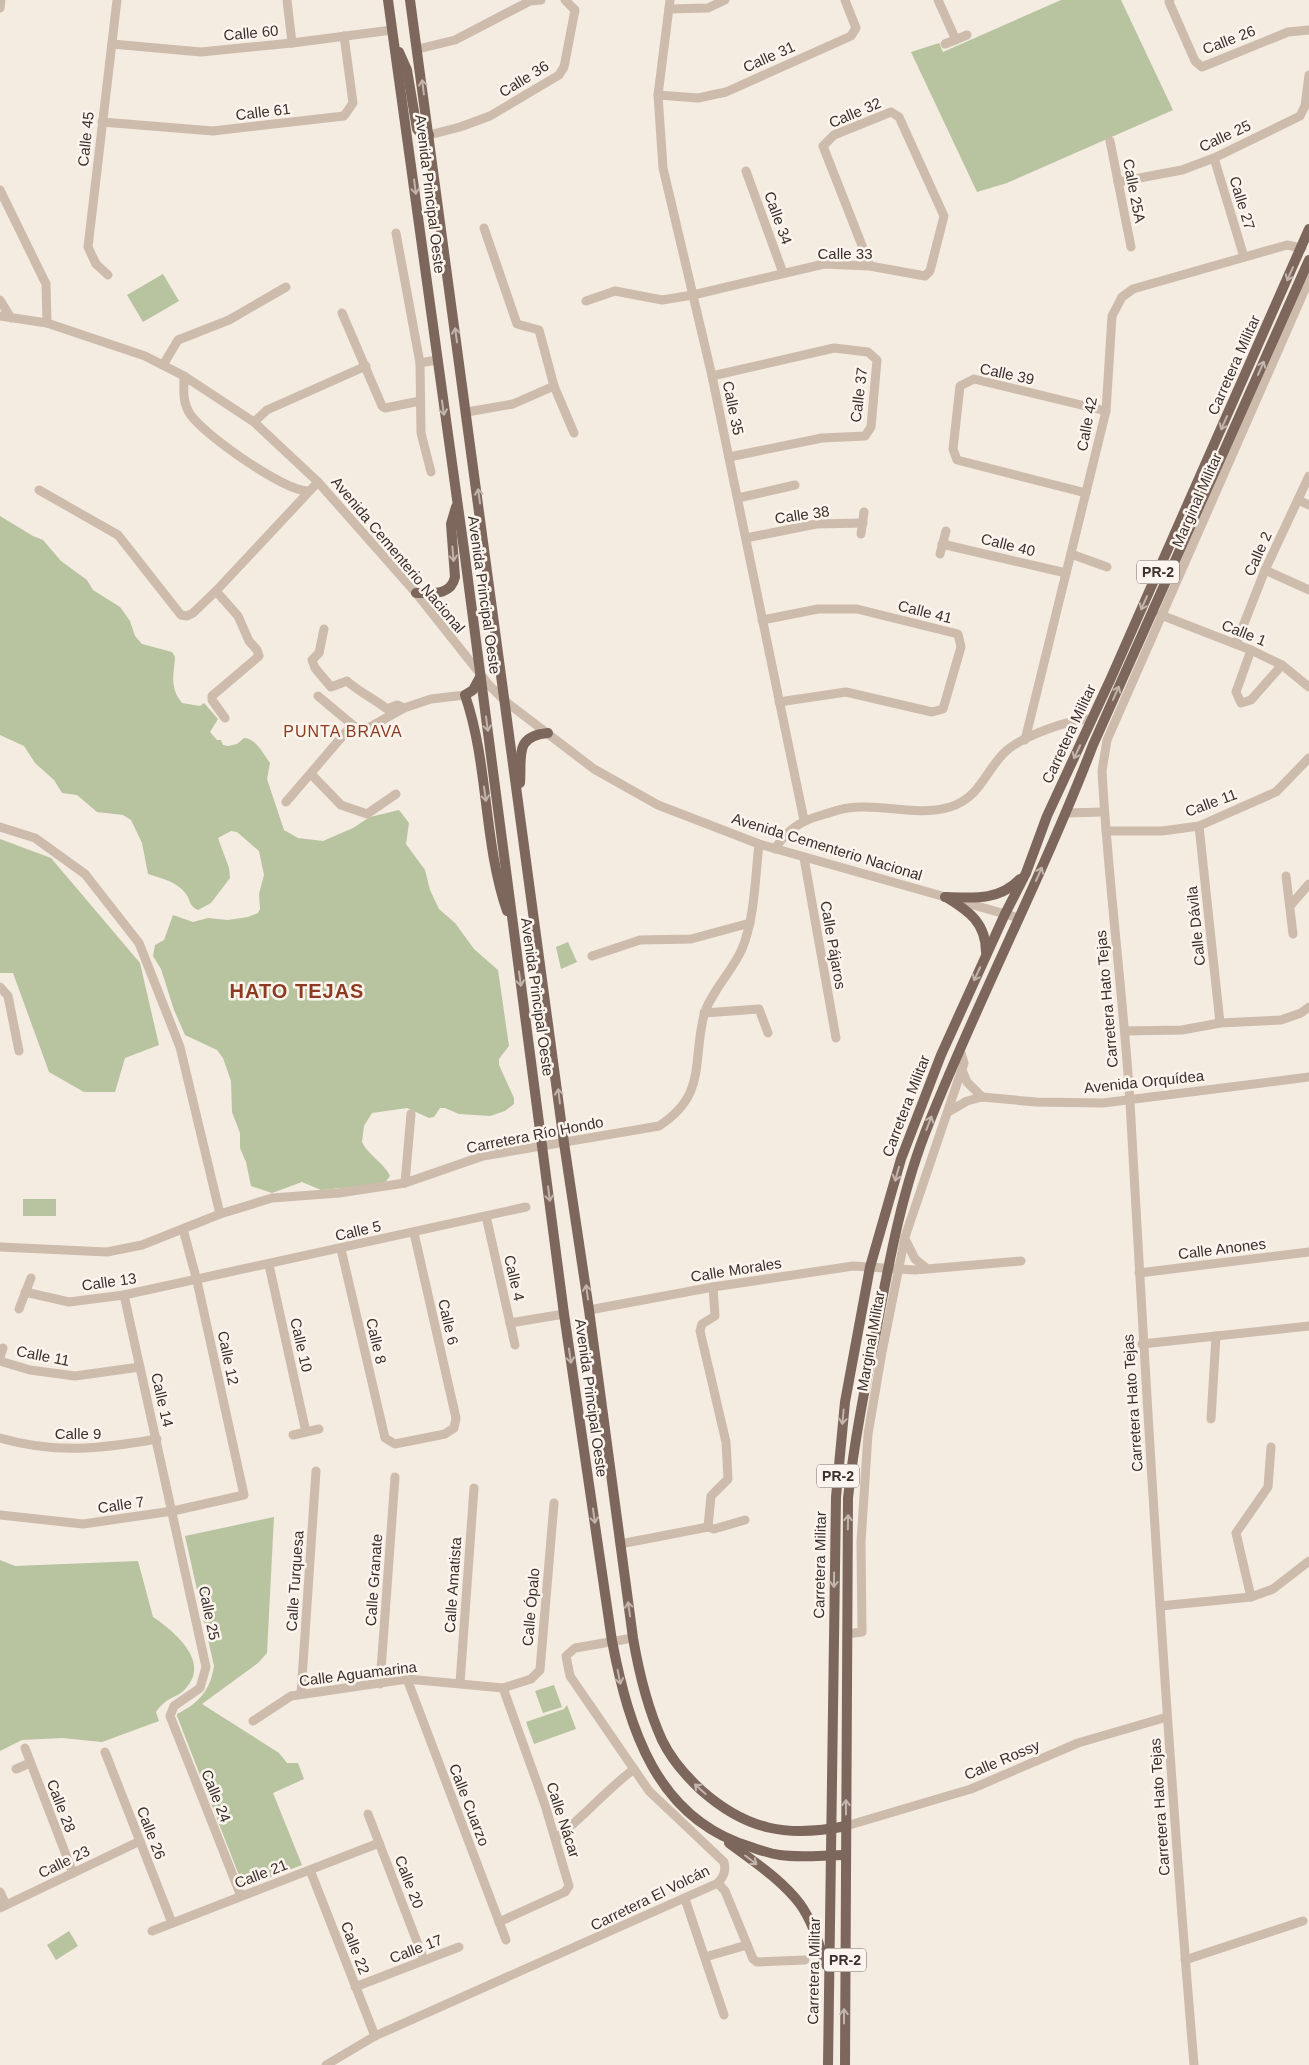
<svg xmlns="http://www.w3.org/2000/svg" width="1309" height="2065" font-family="Helvetica,sans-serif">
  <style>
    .green { fill: #b8c4a0 }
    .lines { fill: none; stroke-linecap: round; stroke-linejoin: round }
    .minor { stroke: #cdbbac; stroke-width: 9 }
    .major { stroke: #7d675c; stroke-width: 10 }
    .oneway { stroke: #c2b5ac }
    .labels { text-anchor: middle; stroke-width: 5; stroke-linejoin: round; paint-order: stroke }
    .shield { fill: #fbf5ee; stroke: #756b66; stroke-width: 1 }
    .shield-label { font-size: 14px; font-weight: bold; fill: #3b302b }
    .street-label { font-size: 15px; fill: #3b302b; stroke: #fbf5ee }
    .neighbourhood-label { font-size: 16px; letter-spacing: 1px; fill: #8c3b22; stroke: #fbf5ee }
    .district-label { font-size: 20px; font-weight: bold; letter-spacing: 1px; fill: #8c3b22; stroke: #fbf5ee }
  </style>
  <rect width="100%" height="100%" fill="#f4ebe1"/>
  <g class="green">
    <path d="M1061 0H1121L1173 110 1007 183 977 192 911 52 939 43 943 52Z"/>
    <path d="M163 274 179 301 143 322 127 295Z"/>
    <path d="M0 516 33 536 43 540 61 561 87 580 93 590 120 607 130 621 135 636 142 644 172 652 175 657C174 675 169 687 182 703L200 706 204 703 218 719 210 732 217 740H221L223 745 228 746 237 744 244 738C256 738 263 754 270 763L267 779 284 830 298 838 323 841 353 828 370 817 399 810 409 823 406 844 425 870 430 890 439 909 455 923 474 949 498 970 509 1046 499 1059V1065L514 1098V1104L505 1111 490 1116 459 1114 445 1108H440L434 1117 429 1118 407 1108 372 1113 364 1126 362 1142C368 1155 384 1163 390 1176L384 1184 321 1190 302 1182 272 1193 251 1186 246 1162 240 1148V1133L232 1112 231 1081 223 1058 217 1050 185 1035 174 1010 161 969 153 956 155 945 164 940 173 915 193 922 208 918 228 920 248 917 258 913 260 909 259 894 264 875 259 851 237 832 231 831 218 838 229 868 230 878 211 903 198 910C189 906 191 901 186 894 178 882 161 878 148 874L142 843 131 820 123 815 97 812 77 795 62 793 54 780 35 763 24 746 0 735Z"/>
    <path d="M0 839 51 858 140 963 159 1045 125 1058 115 1092H84L49 1072 13 973H0Z"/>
    <path d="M568 942 577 962 561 969 556 947Z"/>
    <rect x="23" y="1199" width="33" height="17"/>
    <path d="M274 1517 267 1653 258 1663 202 1704 279 1753 287 1763H298L304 1779 273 1793 302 1865 247 1886 242 1883 177 1716V1714C199 1703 210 1691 214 1666L185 1536Z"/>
    <path d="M0 1560 15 1566 138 1561 153 1617C174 1631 211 1662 186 1688 177 1699 168 1695 156 1712L159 1721 102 1742 62 1738 22 1740 0 1751Z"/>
    <path d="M554 1685 562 1707 543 1713 535 1691Z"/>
    <path d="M567 1705 576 1729 534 1744 526 1722 564 1709Z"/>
    <path d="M69 1931 78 1946 56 1960 47 1945Z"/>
  </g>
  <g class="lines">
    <g class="minor">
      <path d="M287 0 292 43"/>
      <path d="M670 0 658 95 663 168 712 376 804 820"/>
      <path d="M938 0 956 40"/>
      <path d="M1170 0 1169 2 1195 61 1202 67 1288 32 1309 30"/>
      <path d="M0 8 1 0"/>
      <path d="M669 9 708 8 725 0"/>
      <path d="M112 44 201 52 292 43 392 30"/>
      <path d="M945 44 967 35"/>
      <path d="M418 49 455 40 530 1 541 0"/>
      <path d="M658 95 698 98 726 92 851 36 856 28 845 0"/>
      <path d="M102 122 213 131 344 116 353 103 344 36"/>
      <path d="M429 135 460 127 490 116 559 75 564 67 575 10 565 0"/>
      <path d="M1110 141 1131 247"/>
      <path d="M1214 158 1244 257"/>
      <path d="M746 171 783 273"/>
      <path d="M1118 182 1182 170 1214 158 1300 116 1305 106 1309 75"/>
      <path d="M0 190 46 284 47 323"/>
      <path d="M484 228 517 324 539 330 554 386 574 433"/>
      <path d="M396 233 420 363 421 433 431 472"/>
      <path d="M108 275 96 264 88 247 117 0"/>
      <path d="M0 300 11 318"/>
      <path d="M586 301 615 291 662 300 693 295 824 264 870 266 925 276 930 271 944 216 899 117 891 112 834 135 823 146 870 266"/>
      <path d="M342 313 382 406 385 408 420 401"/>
      <path d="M0 316 47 323 145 356 184 376 254 422 318 482 416 593 489 685 505 701 594 769 658 805 759 844 1019 918"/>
      <path d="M420 363 437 360"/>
      <path d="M163 365 178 340 229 320 286 287"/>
      <path d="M184 376C184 390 182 402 190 414 204 435 284 491 308 491"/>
      <path d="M712 376 834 348 868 352 877 360 871 427 865 436 822 438 729 457"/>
      <path d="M467 412 513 404 554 386"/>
      <path d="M254 422 267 410 366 366"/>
      <path d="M39 490 118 535 181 615 187 616 193 613 216 591 318 482"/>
      <path d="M1086 493 957 460 953 449 960 386 974 379 1106 411"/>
      <path d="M738 498 795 485"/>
      <path d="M1298 500 1309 505"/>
      <path d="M861 534 864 512"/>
      <path d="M746 538 816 524 863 523"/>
      <path d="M942 544 1066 573"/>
      <path d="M940 554 946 531"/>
      <path d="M1071 554 1107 567"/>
      <path d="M1265 570 1309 590"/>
      <path d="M216 591 238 616 249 641 257 650 259 656 212 696V700L225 718"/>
      <path d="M1161 615 1251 650 1282 665 1309 687"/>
      <path d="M762 620 818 609H857L958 634 961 647 943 709 932 712 846 692 779 702"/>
      <path d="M324 629 319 653 312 660 315 668 331 687 347 681C359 692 373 698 387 709L397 705 404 708"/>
      <path d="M1236 644 1265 570 1309 476"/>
      <path d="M1251 650 1236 692 1241 703 1251 700 1282 665"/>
      <path d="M318 696 361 732 404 708 431 699 465 695"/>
      <path d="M1025 740 1106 411 1112 316 1122 297 1133 289 1287 245 1302 248"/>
      <path d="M311 774 341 805 367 814 396 794"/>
      <path d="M286 802 352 725"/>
      <path d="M1066 813 1104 812"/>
      <path d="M1199 826 1220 1023"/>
      <path d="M0 827 35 838 85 874 139 943 180 1047 220 1214"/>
      <path d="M1106 831H1162L1199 826 1276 792 1309 758"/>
      <path d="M775 849C787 830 800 821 822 815 830 813 839 809 848 808 881 803 916 817 950 807 981 797 985 771 1005 752 1022 736 1070 719 1092 719"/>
      <path d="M804 858 836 1038"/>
      <path d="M1286 876 1293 934"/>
      <path d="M1290 906 1309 884"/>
      <path d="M592 956 640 940 691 939 750 923"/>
      <path d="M0 987 8 996 19 1051"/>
      <path d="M704 1013 759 1009 768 1033"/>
      <path d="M1125 1031 1182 1030 1220 1023 1281 1020 1301 1013 1309 1007"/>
      <path d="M962 1070 967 1082 982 1097"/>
      <path d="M948 1112 967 1101 982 1097 1036 1102 1103 1103 1309 1077"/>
      <path d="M405 1183 411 1114"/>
      <path d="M486 1216 515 1345"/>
      <path d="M905 1239 915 1259 926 1268"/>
      <path d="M0 1247 107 1252 142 1245 220 1214 272 1198 339 1193 405 1183 483 1156 659 1126C707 1095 692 1063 704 1015 709 995 733 970 742 949 755 917 755 878 759 844"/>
      <path d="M341 1249 385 1438 395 1444 445 1434 454 1428 456 1418 414 1233"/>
      <path d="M269 1265 306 1432"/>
      <path d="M1139 1273 1309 1252"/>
      <path d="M25 1292 69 1302 124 1295 526 1207"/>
      <path d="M124 1295 206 1667 200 1688 174 1706 170 1716 241 1896"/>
      <path d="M19 1309 31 1278"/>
      <path d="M589 1310 713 1287 853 1266 915 1270 1021 1261"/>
      <path d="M510 1323 564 1314"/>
      <path d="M1142 1344 1309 1326"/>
      <path d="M0 1357 3 1348"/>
      <path d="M0 1361 30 1370 75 1376 140 1367"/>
      <path d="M1211 1419 1216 1336"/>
      <path d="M293 1435 319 1429"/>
      <path d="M0 1438C56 1454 100 1449 157 1439"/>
      <path d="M0 1515 83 1524 173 1511 244 1495 197 1281 183 1229"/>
      <path d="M708 1527 711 1496 728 1479 726 1442 700 1331 702 1324 715 1316 713 1287"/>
      <path d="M620 1544 708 1527 714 1529 745 1520"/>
      <path d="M1251 1597 1236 1533 1268 1487 1271 1447"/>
      <path d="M1160 1606 1251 1597 1273 1589 1309 1561"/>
      <path d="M847 1634 862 1632 861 1542 868 1434 882 1352 905 1237 964 1063 960 1050"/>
      <path d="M407 1679 506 1940"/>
      <path d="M460 1683 474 1488"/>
      <path d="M380 1684 395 1477"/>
      <path d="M301 1694 316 1471"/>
      <path d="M253 1721 291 1696 407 1679 503 1688 531 1679 540 1670 554 1503"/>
      <path d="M25 1748 73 1873"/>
      <path d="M105 1752 172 1923"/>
      <path d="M16 1769 30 1763"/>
      <path d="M368 1814 424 1960"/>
      <path d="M846 1826 971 1789 1078 1743 1167 1717"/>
      <path d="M556 1838C584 1817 606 1790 634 1769"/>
      <path d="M310 1870 375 2036"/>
      <path d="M718 1883 725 1891 753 1959 757 1962 805 1960"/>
      <path d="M0 1892 6 1905"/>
      <path d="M685 1899 724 2015"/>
      <path d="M0 1908 140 1841"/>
      <path d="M499 1922 565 1892 569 1886 545 1805 503 1688"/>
      <path d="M152 1931 379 1843"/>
      <path d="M705 1957 747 1945"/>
      <path d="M1185 1960 1303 1921"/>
      <path d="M355 1987 459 1947"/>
      <path d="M326 2065 375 2036 718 1883C724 1876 726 1871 724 1862L649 1791 570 1676 566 1656 575 1648 633 1638"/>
      <path d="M1194 2065C1167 1745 1148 1424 1130 1102 1123 992 1108 882 1102 771L1107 740 1306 287 1309 271"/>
    </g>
    <g class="major">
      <path d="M388 0 465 557 564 1314 612 1641C629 1728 656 1819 751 1847 760 1850 771 1854 780 1855 801 1858 824 1855 845 1855"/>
      <path d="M410 0 564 1143 589 1310 633 1638C639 1673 647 1707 662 1740 671 1759 686 1776 701 1790 746 1830 787 1838 846 1826"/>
      <path d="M399 52 407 70 417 129 422 135H429"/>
      <path d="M416 593C432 593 451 596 455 577L451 524 456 507"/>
      <path d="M480 677 473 690 465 695C489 765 483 841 507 911"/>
      <path d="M520 783C522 756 514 736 548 733"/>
      <path d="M945 897C973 898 999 901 1020 879"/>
      <path d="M946 897C969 911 986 923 986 952"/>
      <path d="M729 1843C753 1861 782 1880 800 1904 813 1922 819 1945 826 1965"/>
      <path d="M828 2065 836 1497 845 1402 870 1267 901 1159 941 1055 1005 914 1026 873 1047 816 1111 678 1309 229"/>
      <path d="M845 2065 848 1498C854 1442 865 1387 876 1332 889 1262 902 1189 929 1123 980 995 1044 873 1093 745L1309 260"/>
    </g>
  </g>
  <defs><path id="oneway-shaft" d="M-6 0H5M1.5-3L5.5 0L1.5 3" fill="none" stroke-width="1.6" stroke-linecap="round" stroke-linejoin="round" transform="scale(1.25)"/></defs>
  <g class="oneway">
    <use href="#oneway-shaft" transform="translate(423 87) rotate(-97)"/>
    <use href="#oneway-shaft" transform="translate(415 187) rotate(83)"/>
    <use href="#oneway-shaft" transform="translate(1290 274) rotate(114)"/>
    <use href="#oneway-shaft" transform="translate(456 335) rotate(-98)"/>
    <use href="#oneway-shaft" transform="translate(1261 368) rotate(-66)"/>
    <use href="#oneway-shaft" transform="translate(443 408) rotate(82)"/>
    <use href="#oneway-shaft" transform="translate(1224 423) rotate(114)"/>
    <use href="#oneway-shaft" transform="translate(479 496) rotate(-98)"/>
    <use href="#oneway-shaft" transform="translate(453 554) rotate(85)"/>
    <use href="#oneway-shaft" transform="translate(1144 603) rotate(114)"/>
    <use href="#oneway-shaft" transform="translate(1116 693) rotate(-66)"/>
    <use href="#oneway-shaft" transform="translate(487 724) rotate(82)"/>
    <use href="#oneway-shaft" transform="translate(1077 752) rotate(115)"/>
    <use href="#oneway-shaft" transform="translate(485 794) rotate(82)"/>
    <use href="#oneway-shaft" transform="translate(1039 874) rotate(-66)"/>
    <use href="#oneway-shaft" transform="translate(977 974) rotate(115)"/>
    <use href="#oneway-shaft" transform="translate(520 979) rotate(82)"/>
    <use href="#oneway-shaft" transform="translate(559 1096) rotate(-97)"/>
    <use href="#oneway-shaft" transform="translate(929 1123) rotate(-69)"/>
    <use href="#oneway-shaft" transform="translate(897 1174) rotate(106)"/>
    <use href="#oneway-shaft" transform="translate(549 1194) rotate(83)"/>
    <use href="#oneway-shaft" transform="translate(587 1292) rotate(-98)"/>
    <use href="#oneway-shaft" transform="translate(570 1356) rotate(82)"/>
    <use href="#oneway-shaft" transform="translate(843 1417) rotate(95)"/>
    <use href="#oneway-shaft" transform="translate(594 1516) rotate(82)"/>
    <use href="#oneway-shaft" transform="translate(848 1522) rotate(-89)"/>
    <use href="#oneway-shaft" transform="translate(834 1580) rotate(91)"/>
    <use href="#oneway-shaft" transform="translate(629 1609) rotate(-98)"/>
    <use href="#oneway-shaft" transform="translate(619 1677) rotate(79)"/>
    <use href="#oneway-shaft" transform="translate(700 1789) rotate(-138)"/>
    <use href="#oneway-shaft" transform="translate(846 1807) rotate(-90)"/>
    <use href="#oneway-shaft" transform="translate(751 1860) rotate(37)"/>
    <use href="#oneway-shaft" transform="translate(844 2016) rotate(-90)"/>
  </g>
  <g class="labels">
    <g class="shield">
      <rect x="1137" y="560.5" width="42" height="23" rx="4"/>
      <rect x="817" y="1464.5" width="42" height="23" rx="4"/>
      <rect x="824" y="1948.5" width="42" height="23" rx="4"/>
    </g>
    <g class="shield-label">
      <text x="1158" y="577">PR-2</text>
      <text x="838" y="1481">PR-2</text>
      <text x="845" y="1965">PR-2</text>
    </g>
    <g class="street-label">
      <text transform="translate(251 33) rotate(-5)" y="5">Calle 60</text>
      <text transform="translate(1229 40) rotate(-21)" y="5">Calle 26</text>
      <text transform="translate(769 57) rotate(-24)" y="5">Calle 31</text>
      <text transform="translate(524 79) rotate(-32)" y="5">Calle 36</text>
      <text transform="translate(263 112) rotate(-7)" y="5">Calle 61</text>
      <text transform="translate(855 113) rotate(-23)" y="5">Calle 32</text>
      <text transform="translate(1225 136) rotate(-25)" y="5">Calle 25</text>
      <text transform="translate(86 139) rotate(-84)" y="5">Calle 45</text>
      <text transform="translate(1134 191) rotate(79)" y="5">Calle 25A</text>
      <text transform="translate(430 194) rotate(83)" y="5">Avenida Principal Oeste</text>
      <text transform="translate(1242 203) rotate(73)" y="5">Calle 27</text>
      <text transform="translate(778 218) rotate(70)" y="5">Calle 34</text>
      <text x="845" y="259">Calle 33</text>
      <text transform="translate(1234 365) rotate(-66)" y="5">Carretera Militar</text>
      <text transform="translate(1007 374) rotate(12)" y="5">Calle 39</text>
      <text transform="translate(859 395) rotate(-83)" y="5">Calle 37</text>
      <text transform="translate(733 408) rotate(78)" y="5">Calle 35</text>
      <text transform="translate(1087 424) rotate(-79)" y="5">Calle 42</text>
      <text transform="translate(1197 500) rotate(-66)" y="5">Marginal Militar</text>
      <text transform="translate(802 515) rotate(-8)" y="5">Calle 38</text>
      <text transform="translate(1008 545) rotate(14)" y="5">Calle 40</text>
      <text transform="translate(1258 554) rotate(-66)" y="5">Calle 2</text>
      <text transform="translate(398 555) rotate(50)" y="5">Avenida Cementerio Nacional</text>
      <text transform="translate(484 595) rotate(82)" y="5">Avenida Principal Oeste</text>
      <text transform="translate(925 612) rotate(14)" y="5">Calle 41</text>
      <text transform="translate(1244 633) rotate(22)" y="5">Calle 1</text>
      <text transform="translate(1069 734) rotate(-65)" y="5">Carretera Militar</text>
      <text transform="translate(1211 803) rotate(-20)" y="5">Calle 11</text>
      <text transform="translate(827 847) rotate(17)" y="5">Avenida Cementerio Nacional</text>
      <text transform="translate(1196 926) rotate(-96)" y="5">Calle Dávila</text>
      <text transform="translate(833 945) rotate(80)" y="5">Calle Pájaros</text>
      <text transform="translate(537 997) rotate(82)" y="5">Avenida Principal Oeste</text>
      <text transform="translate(1107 999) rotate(-95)" y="5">Carretera Hato Tejas</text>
      <text transform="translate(1144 1082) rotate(-6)" y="5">Avenida Orquídea</text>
      <text transform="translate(906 1106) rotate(-69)" y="5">Carretera Militar</text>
      <text transform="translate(535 1135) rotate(-11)" y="5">Carretera Río Hondo</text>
      <text transform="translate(358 1231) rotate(-13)" y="5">Calle 5</text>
      <text transform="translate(1222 1249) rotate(-7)" y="5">Calle Anones</text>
      <text transform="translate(736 1270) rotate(-9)" y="5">Calle Morales</text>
      <text transform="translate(514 1278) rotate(77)" y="5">Calle 4</text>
      <text transform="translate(109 1282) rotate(-8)" y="5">Calle 13</text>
      <text transform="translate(448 1322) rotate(77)" y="5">Calle 6</text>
      <text transform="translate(376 1341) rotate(77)" y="5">Calle 8</text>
      <text transform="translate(871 1341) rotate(-80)" y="5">Marginal Militar</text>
      <text transform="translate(301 1345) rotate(77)" y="5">Calle 10</text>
      <text transform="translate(43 1356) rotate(11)" y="5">Calle 11</text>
      <text transform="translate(228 1358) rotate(78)" y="5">Calle 12</text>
      <text transform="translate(591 1398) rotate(82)" y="5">Avenida Principal Oeste</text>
      <text transform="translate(162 1400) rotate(77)" y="5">Calle 14</text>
      <text transform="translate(1133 1403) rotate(-94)" y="5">Carretera Hato Tejas</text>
      <text x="78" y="1439">Calle 9</text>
      <text transform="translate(121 1505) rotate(-8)" y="5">Calle 7</text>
      <text transform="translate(820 1565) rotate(-89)" y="5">Carretera Militar</text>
      <text transform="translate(374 1580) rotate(-86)" y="5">Calle Granate</text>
      <text transform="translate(295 1581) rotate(-86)" y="5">Calle Turquesa</text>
      <text transform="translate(453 1585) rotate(-86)" y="5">Calle Amatista</text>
      <text transform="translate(531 1607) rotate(-85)" y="5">Calle Ópalo</text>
      <text transform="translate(209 1613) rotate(78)" y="5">Calle 25</text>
      <text transform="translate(358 1674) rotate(-7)" y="5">Calle Aguamarina</text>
      <text transform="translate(1002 1760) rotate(-23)" y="5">Calle Rossy</text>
      <text transform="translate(216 1796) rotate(68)" y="5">Calle 24</text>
      <text transform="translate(469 1805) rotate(69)" y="5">Calle Cuarzo</text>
      <text transform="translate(61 1806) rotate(69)" y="5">Calle 28</text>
      <text transform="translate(1160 1807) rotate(-94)" y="5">Carretera Hato Tejas</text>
      <text transform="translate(563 1820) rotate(72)" y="5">Calle Nácar</text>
      <text transform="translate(151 1833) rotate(69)" y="5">Calle 26</text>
      <text transform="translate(64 1862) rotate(-26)" y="5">Calle 23</text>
      <text transform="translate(261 1874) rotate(-21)" y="5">Calle 21</text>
      <text transform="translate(409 1882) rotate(69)" y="5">Calle 20</text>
      <text transform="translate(650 1898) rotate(-26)" y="5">Carretera El Volcán</text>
      <text transform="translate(355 1948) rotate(69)" y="5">Calle 22</text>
      <text transform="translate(416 1949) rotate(-21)" y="5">Calle 17</text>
      <text transform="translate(814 1971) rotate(-89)" y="5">Carretera Militar</text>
    </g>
    <g class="neighbourhood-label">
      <text x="343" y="737">PUNTA BRAVA</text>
    </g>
    <g class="district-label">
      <text x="297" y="998">HATO TEJAS</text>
    </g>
  </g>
</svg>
